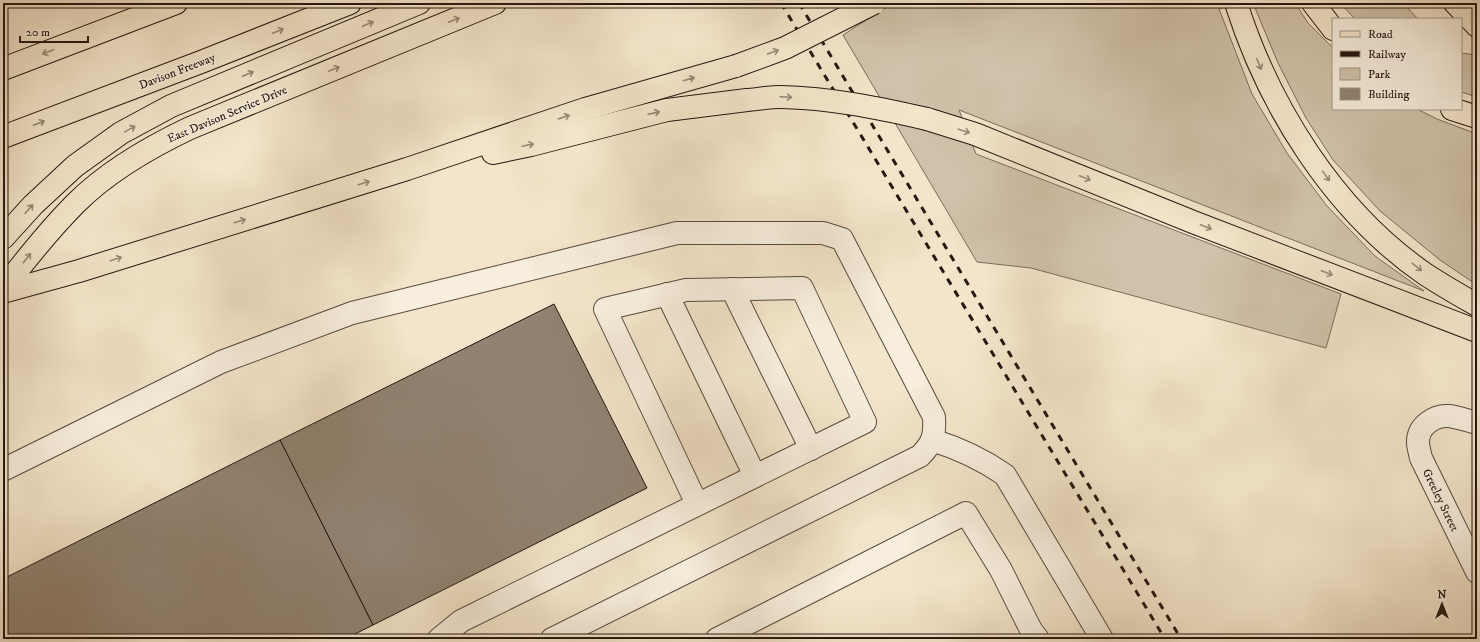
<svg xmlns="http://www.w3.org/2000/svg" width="1480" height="642" font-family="'IM FELL DW Pica',serif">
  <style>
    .green { fill: #d0c2aa; stroke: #7b6c5d }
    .building { fill: #918271; stroke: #261610 }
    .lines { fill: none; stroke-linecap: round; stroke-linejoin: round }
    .minor-casing { stroke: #594a3e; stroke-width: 24 }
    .major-casing { stroke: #261610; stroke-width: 24 }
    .highway-casing { stroke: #261610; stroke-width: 24 }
    .minor { stroke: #f7eedd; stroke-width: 22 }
    .major { stroke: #f3e5ca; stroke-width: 22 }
    .highway { stroke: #f3e5ca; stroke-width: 22 }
    .rail { stroke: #261610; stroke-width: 3; stroke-dasharray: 7 7; stroke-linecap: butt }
    .highway-bridge-casing { stroke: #261610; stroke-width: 24; stroke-linecap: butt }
    .highway-bridge { stroke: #f3e5ca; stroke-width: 22 }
    .oneway { stroke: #978876 }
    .labels { text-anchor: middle; stroke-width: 3; stroke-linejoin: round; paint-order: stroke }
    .street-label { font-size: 12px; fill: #261610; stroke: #f7eedd }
  </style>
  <rect width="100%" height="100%" fill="#f3e5ca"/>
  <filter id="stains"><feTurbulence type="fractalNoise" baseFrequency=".005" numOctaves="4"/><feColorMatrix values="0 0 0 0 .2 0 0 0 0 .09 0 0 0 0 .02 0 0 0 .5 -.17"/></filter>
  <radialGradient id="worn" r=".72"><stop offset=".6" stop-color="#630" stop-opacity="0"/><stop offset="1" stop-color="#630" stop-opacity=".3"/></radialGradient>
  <g class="green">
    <path d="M893 3H1236L1219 9 1252 94 1287 153 1327 206 1375 256 1424 291 959 110 976 154 1341 294 1326 348 1031 268 977 262 843 35Z"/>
    <path d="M1253 3H1295L1308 23 1333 48V109H1417L1437 119 1477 134V285L1440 260 1380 211 1333 160 1306 118 1278 63Z"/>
    <path d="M1340 3H1403L1418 19H1355Z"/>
    <path d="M1461 53 1477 55V97L1461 92Z"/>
  </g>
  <g class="building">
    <path d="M554 304 647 488 373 625 280 440Z"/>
    <path d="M280 440 373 625 345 639H3V579Z"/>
  </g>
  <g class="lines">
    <defs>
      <g id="minor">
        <path d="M732 289 811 449"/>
        <path d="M667 294 755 476"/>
        <path d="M1477 423C1468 421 1458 417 1449 416 1434 415 1418 426 1418 442 1418 447 1420 453 1421 458L1477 572"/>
        <path d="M932 440C958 448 982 459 1005 475L1102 639"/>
        <path d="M3 470 221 362 352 313 677 233H823L842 239 934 417C935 436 933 443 920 456L552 639"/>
        <path d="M439 639 461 621 865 422 802 288 686 290 605 309 697 504"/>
        <path d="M717 639 966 513 1001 570 1031 630 1038 639"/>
      </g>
      <path id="major" d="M3 289C26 259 49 230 76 203 108 171 150 147 190 128L495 3"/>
      <g id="highway">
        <path d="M1236 3C1269 107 1334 211 1425 274 1442 285 1459 295 1477 305"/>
        <path d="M1313 3 1333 29"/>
        <path d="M1455 3 1477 26"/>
        <path d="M3 69 176 3"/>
        <path d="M1452 109 1477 117"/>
        <path d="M927 119 975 134 1193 222 1477 331"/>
        <path d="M3 137 201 62 350 3"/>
        <path d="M493 153 531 145 667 110 747 100"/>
        <path d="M3 238 33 205 75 166 121 133 171 106 419 3"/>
        <path d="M3 292 79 271 407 169 585 109 736 66"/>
      </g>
    </defs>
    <use href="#minor" class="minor-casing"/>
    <use href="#major" class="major-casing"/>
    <use href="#highway" class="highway-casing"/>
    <use href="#minor" class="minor"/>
    <use href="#major" class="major"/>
    <use href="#highway" class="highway"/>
    <g class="rail">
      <path d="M781 3 1165 639"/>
      <path d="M799 3 1181 639"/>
    </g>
    <defs>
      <g id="highway-bridge">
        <path d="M736 66 785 48 874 3"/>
        <path d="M747 100C758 99 770 97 781 97 831 98 879 108 927 119"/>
      </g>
    </defs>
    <use href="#highway-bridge" class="highway-bridge-casing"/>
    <use href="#highway-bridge" class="highway-bridge"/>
  </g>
  <defs><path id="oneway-shaft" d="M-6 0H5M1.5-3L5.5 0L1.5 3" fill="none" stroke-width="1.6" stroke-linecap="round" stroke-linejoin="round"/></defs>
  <g class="oneway">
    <use href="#oneway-shaft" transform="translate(454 20) rotate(-22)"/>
    <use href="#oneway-shaft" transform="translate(368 24) rotate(-23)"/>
    <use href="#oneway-shaft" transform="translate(278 31) rotate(-21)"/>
    <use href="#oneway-shaft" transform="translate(48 52) rotate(159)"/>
    <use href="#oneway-shaft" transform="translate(773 52) rotate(-20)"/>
    <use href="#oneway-shaft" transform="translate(1259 64) rotate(67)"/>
    <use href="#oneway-shaft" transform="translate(334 69) rotate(-22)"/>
    <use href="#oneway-shaft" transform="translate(248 74) rotate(-23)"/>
    <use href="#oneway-shaft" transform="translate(689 79) rotate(-16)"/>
    <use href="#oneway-shaft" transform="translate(786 97) rotate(3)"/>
    <use href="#oneway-shaft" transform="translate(654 113) rotate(-13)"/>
    <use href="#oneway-shaft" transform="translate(564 117) rotate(-19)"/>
    <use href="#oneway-shaft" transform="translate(39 123) rotate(-21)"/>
    <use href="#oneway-shaft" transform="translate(130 129) rotate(-29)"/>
    <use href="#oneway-shaft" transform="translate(964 131) rotate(18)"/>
    <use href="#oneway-shaft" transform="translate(528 145) rotate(-12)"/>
    <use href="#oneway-shaft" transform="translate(1326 176) rotate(54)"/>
    <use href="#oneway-shaft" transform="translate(1085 178) rotate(22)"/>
    <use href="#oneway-shaft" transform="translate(364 183) rotate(-17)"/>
    <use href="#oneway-shaft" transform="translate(29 209) rotate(-48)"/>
    <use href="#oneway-shaft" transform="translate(240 221) rotate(-17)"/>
    <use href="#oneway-shaft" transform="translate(1206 227) rotate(21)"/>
    <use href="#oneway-shaft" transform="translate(27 258) rotate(-52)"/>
    <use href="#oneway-shaft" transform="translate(116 259) rotate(-18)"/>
    <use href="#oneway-shaft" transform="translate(1417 267) rotate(38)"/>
    <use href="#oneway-shaft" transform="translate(1327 273) rotate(21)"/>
  </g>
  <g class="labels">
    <g class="street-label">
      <text transform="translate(177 71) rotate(-21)" y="4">Davison Freeway</text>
      <text transform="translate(227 114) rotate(-23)" y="4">East Davison Service Drive</text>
      <text transform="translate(1441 500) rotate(64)" y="4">Greeley Street</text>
    </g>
  </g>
  <rect width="1480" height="642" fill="none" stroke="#f3e5ca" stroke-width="16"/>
  <rect x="4" y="4" width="1472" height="634" fill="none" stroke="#261610" stroke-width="2"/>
  <rect x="8" y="8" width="1464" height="626" fill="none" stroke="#261610"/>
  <rect x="1332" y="18" width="130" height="92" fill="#f7eedd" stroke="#a3988b"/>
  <rect x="1340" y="31" width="20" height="6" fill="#f3e5ca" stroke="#a3988b"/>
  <text x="1368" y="38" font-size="12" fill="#261610">Road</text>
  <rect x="1340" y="51" width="20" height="6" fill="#261610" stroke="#a3988b"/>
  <text x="1368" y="58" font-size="12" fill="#261610">Railway</text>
  <rect x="1340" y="68" width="20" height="12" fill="#d0c2aa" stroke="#a3988b"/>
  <text x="1368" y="78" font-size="12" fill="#261610">Park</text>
  <rect x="1340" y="88" width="20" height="12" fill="#918271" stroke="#a3988b"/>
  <text x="1368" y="98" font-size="12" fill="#261610">Building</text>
  <g transform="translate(1442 604)" stroke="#f7eedd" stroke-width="3" paint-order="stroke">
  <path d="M0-3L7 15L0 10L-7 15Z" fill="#261610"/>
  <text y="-6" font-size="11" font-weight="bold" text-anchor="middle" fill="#261610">N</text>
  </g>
  <path d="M20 36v6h68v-6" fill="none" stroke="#261610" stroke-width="2"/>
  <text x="26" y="36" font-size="12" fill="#261610" stroke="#f7eedd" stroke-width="3" paint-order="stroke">20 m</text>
  <rect width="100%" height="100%" filter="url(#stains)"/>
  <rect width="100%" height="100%" fill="url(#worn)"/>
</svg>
